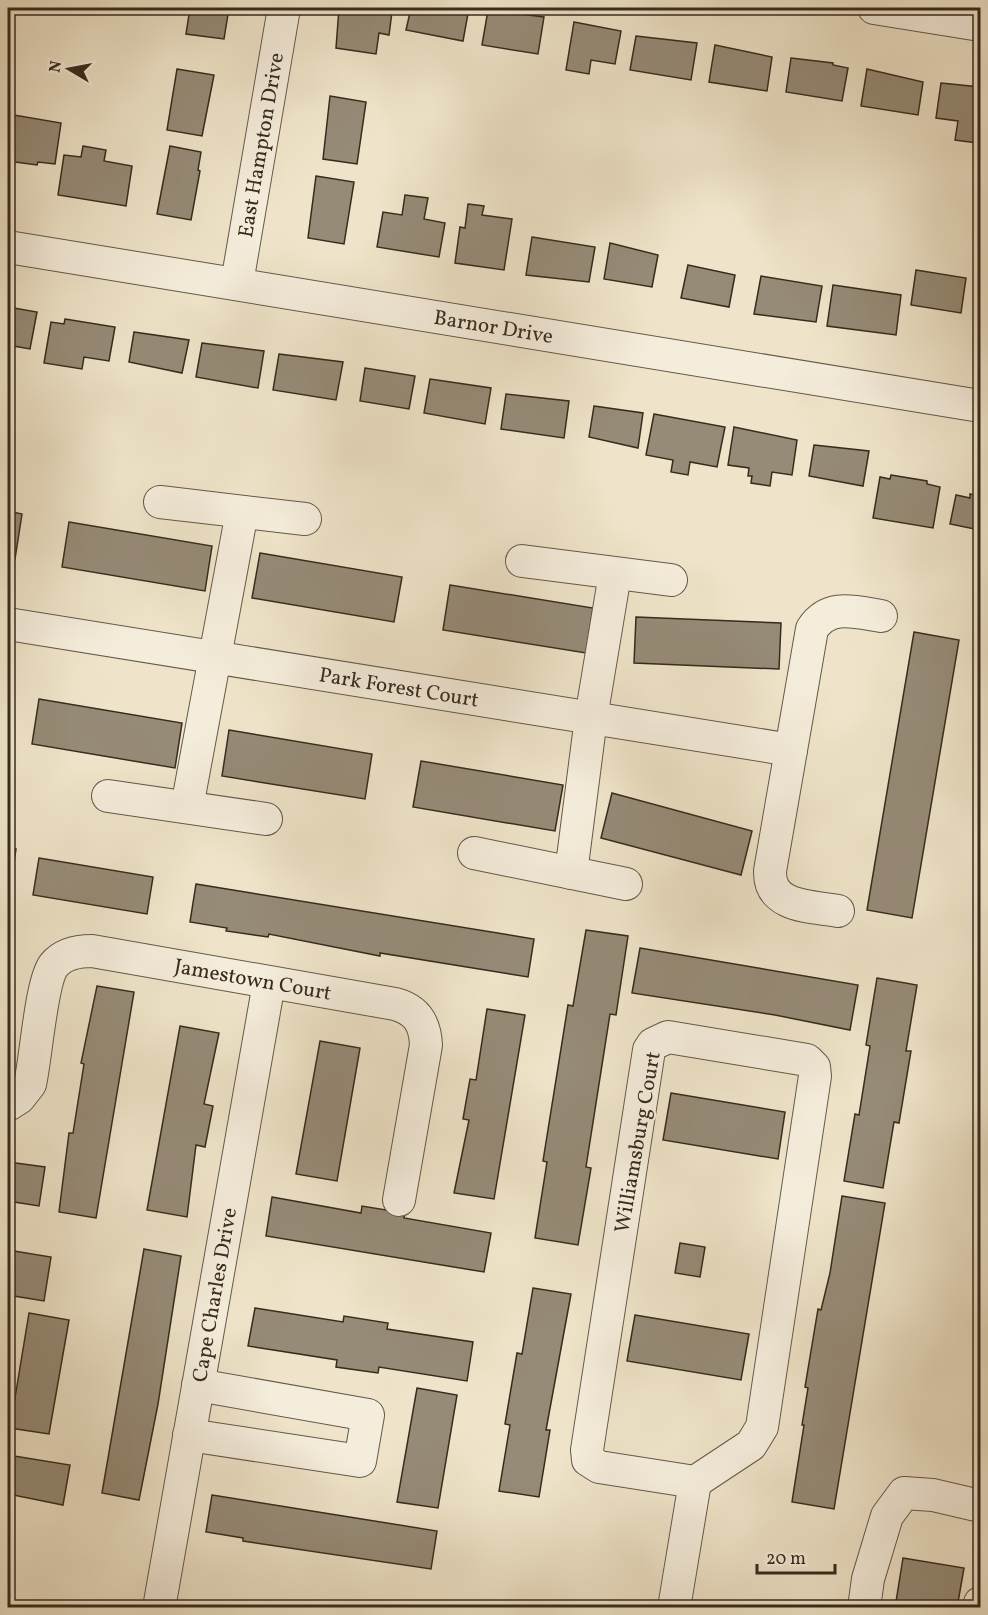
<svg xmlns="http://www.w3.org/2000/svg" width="988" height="1615" font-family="Vollkorn,serif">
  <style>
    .building { fill: #968b77; stroke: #362b1e; stroke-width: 1.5 }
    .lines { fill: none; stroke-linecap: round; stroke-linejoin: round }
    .minor-casing { stroke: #645949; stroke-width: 34 }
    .minor { stroke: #f5eddc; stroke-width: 32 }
    .labels { text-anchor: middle; stroke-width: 4.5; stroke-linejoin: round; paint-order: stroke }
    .street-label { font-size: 21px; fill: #362b1e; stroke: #f5eddc }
  </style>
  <rect width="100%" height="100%" fill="#efe4c9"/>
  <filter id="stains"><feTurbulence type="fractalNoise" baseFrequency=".00333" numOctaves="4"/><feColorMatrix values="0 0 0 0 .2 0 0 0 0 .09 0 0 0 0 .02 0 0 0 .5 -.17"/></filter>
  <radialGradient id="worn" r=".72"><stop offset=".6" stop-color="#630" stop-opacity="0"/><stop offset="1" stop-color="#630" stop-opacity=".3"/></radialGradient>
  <g class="building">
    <path d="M190 8H229L224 39 186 34Z"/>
    <path d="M339 8H384L383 10 392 12 389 35 379 33 376 54 336 48Z"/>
    <path d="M411 8H469L463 41 406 30Z"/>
    <path d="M488 10 544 17 538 54 482 45Z"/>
    <path d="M574 22 621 31 615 64 591 60 589 74 566 70Z"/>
    <path d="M636 36 697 43 691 80 630 70Z"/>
    <path d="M715 45 772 57 767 91 709 82Z"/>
    <path d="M791 58 833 63V65L848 68 842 101 786 92Z"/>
    <path d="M177 69 214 75 202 136 167 130Z"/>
    <path d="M867 69 923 82 918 115 861 106Z"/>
    <path d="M941 83 980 87V125L977 143 955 140 958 121 936 118Z"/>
    <path d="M330 96 366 102 357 164 323 159Z"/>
    <path d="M8 114 61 123 55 164 38 162 37 165 8 161Z"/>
    <path d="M83 146 106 150 104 161 132 166 126 206 58 195 64 155 81 157Z"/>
    <path d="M170 146 201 152 198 170 200 171 191 220 157 214Z"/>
    <path d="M316 176 354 182 344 244 308 238Z"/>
    <path d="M405 195 428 198 424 219 445 223 439 257 377 247 383 212 402 215Z"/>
    <path d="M468 204 484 206 482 215 512 219 504 270 455 263 460 227 465 228Z"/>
    <path d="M532 237 595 247 589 282 526 275Z"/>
    <path d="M610 243 658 255 652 287 604 279Z"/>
    <path d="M688 265 735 275 729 307 681 298Z"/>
    <path d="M916 270 966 278 961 313 911 305Z"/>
    <path d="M761 276 822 286 816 322 754 314Z"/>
    <path d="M833 285 901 295 896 335 827 326Z"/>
    <path d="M8 307 37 312 30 349 8 345Z"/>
    <path d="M65 319 115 327 109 361 84 357 82 369 44 363 51 322 64 324Z"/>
    <path d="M134 332 189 340 182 373 129 362Z"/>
    <path d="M202 343 264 351 258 388 196 377Z"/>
    <path d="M279 354 343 362 336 400 273 390Z"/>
    <path d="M365 368 415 376 409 409 360 401Z"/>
    <path d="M430 379 491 388 485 424 424 413Z"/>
    <path d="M506 394 569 401 564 438 501 429Z"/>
    <path d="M594 406 643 413 638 448 589 437Z"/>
    <path d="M654 414 725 427 717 467 690 462 688 475 671 472 673 460 646 455Z"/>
    <path d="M734 427 797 440 792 475 772 472 770 486 751 483 752 476H748L749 468 728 465Z"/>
    <path d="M814 445 869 451 863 486 809 476Z"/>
    <path d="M891 475 927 481V484L940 487 933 528 873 518 880 477 890 479Z"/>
    <path d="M970 494 980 496V530L950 524 956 495 970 498Z"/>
    <path d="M8 511 22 514 15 559 8 558Z"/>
    <path d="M69 522 212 546 205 591 62 567Z"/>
    <path d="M260 553 402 577 394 622 252 598Z"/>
    <path d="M450 585 593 608 586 653 443 630Z"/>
    <path d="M636 617 781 623 779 669 634 663Z"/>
    <path d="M914 632 959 640 912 918 867 910Z"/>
    <path d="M39 699 182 723 175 768 32 744Z"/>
    <path d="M229 730 372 754 365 799 222 776Z"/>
    <path d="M421 761 563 785 555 831 413 807Z"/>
    <path d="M612 793 752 831 741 875 601 838Z"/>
    <path d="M8 848 16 849 8 903Z"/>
    <path d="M39 858 153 877 147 914 33 895Z"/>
    <path d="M196 884 534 939 528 977 380 953V956L269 934 268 937 226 931 227 928 190 922Z"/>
    <path d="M586 930 628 936 616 1015 610 1014 586 1167 591 1168 578 1245 535 1238 547 1162 543 1161 568 1005 573 1006Z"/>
    <path d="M640 948 858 985 850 1030 775 1015 632 993Z"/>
    <path d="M877 978 917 985 906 1051H911L899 1123 894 1122 883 1188 844 1181 855 1114 859 1115 870 1046 866 1045Z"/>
    <path d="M97 986 134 992 96 1218 59 1212 69 1133H73L84 1064 81 1063Z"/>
    <path d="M487 1009 525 1015 494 1199 454 1193 469 1120 463 1119 470 1079 476 1080Z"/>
    <path d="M180 1026 219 1033 204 1104 213 1106 205 1147 196 1145 187 1217 147 1210Z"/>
    <path d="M320 1041 360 1048 337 1181 296 1174Z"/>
    <path d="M671 1093 785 1112 778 1159 663 1140Z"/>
    <path d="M8 1162 45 1167 39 1206 8 1201Z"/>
    <path d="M842 1196 885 1203 834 1509 792 1502 804 1425H802L808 1388 805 1387 818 1309 821 1310 830 1273Z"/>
    <path d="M272 1197 361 1213 362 1206 405 1213 404 1218 491 1233 484 1272 266 1236Z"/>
    <path d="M680 1243 705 1247 700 1277 675 1273Z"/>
    <path d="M144 1249 181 1256 158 1404 139 1500 102 1493Z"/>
    <path d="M8 1250 51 1257 44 1301 8 1295Z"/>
    <path d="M533 1288 571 1294 546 1430H550L539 1497 499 1491 510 1425 505 1424 517 1353 522 1354Z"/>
    <path d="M255 1308 343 1322 344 1316 388 1323 387 1329 473 1342 467 1381 379 1367 378 1373 336 1367 337 1360 248 1346Z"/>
    <path d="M29 1313 69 1320 49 1434 10 1428Z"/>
    <path d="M635 1315 749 1334 741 1380 627 1361Z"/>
    <path d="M417 1388 457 1395 438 1508 397 1502Z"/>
    <path d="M8 1455 70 1465 63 1505 8 1494Z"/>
    <path d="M212 1495 437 1531 431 1569 243 1541V1538L206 1532Z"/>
    <path d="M903 1558 964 1568 957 1608H895Z"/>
  </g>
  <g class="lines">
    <defs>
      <g id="minor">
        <path d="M874 8 980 25"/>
        <path id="s1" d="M8 247 980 406"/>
        <path id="s2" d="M237 283 284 8"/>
        <path d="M160 502 305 519"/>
        <path d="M522 561 671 580"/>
        <path id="s3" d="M8 624 791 750"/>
        <path d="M108 796 266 819"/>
        <path d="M187 807 242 512"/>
        <path d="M474 853 626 884"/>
        <path d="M571 873 591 718 615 574"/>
        <path d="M838 911C811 906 769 908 770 871L812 629C829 603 855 612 881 616"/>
        <path d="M668 1037 807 1060 814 1067 815 1076 762 1427 751 1445 695 1482 599 1467 588 1460 587 1450 649 1050 653 1044Z"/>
        <path id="s4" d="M8 1105 19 1098 30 1084C36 1059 41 981 54 965 63 954 78 951 92 951L395 1004C417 1010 425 1023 426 1045L399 1200"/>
        <path d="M189 1435 360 1461 368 1415 198 1385"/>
        <path id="s5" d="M159 1608 269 983"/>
        <path d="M674 1608 695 1482"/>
        <path d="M864 1608 868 1579 887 1516 904 1493 933 1495 980 1506"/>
        <path d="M979 1608 980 1603"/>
      </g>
    </defs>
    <use href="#minor" class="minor-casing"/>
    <use href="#minor" class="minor"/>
  </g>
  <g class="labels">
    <g class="street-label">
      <text dy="7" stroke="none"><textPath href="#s2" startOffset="140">East Hampton Drive</textPath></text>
      <text dy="7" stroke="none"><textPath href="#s1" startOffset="492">Barnor Drive</textPath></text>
      <text dy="7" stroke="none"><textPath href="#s3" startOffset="396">Park Forest Court</textPath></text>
      <text dy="7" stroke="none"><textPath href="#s4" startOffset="358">Jamestown Court</textPath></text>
      <text transform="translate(637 1142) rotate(-80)" y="7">Williamsburg Court</text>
      <text dy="7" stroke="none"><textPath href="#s5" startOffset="318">Cape Charles Drive</textPath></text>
    </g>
  </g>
  <rect width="988" height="1615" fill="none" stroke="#efe4c9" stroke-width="30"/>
  <rect x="9" y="9" width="970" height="1597" fill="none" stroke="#362b1e" stroke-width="3"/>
  <rect x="15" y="15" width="958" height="1585" fill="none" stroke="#362b1e" stroke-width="1.5"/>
  <g transform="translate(69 69) rotate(280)" stroke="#f5eddc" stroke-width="4.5" paint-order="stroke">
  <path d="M0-4.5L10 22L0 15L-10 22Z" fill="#362b1e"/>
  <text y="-9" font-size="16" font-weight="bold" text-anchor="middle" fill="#362b1e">N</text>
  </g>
  <path d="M757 1564v9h78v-9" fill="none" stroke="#362b1e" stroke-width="3"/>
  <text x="766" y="1564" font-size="18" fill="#362b1e" stroke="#f5eddc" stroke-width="4.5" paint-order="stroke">20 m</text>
  <rect width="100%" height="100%" filter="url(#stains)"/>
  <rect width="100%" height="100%" fill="url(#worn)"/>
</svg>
